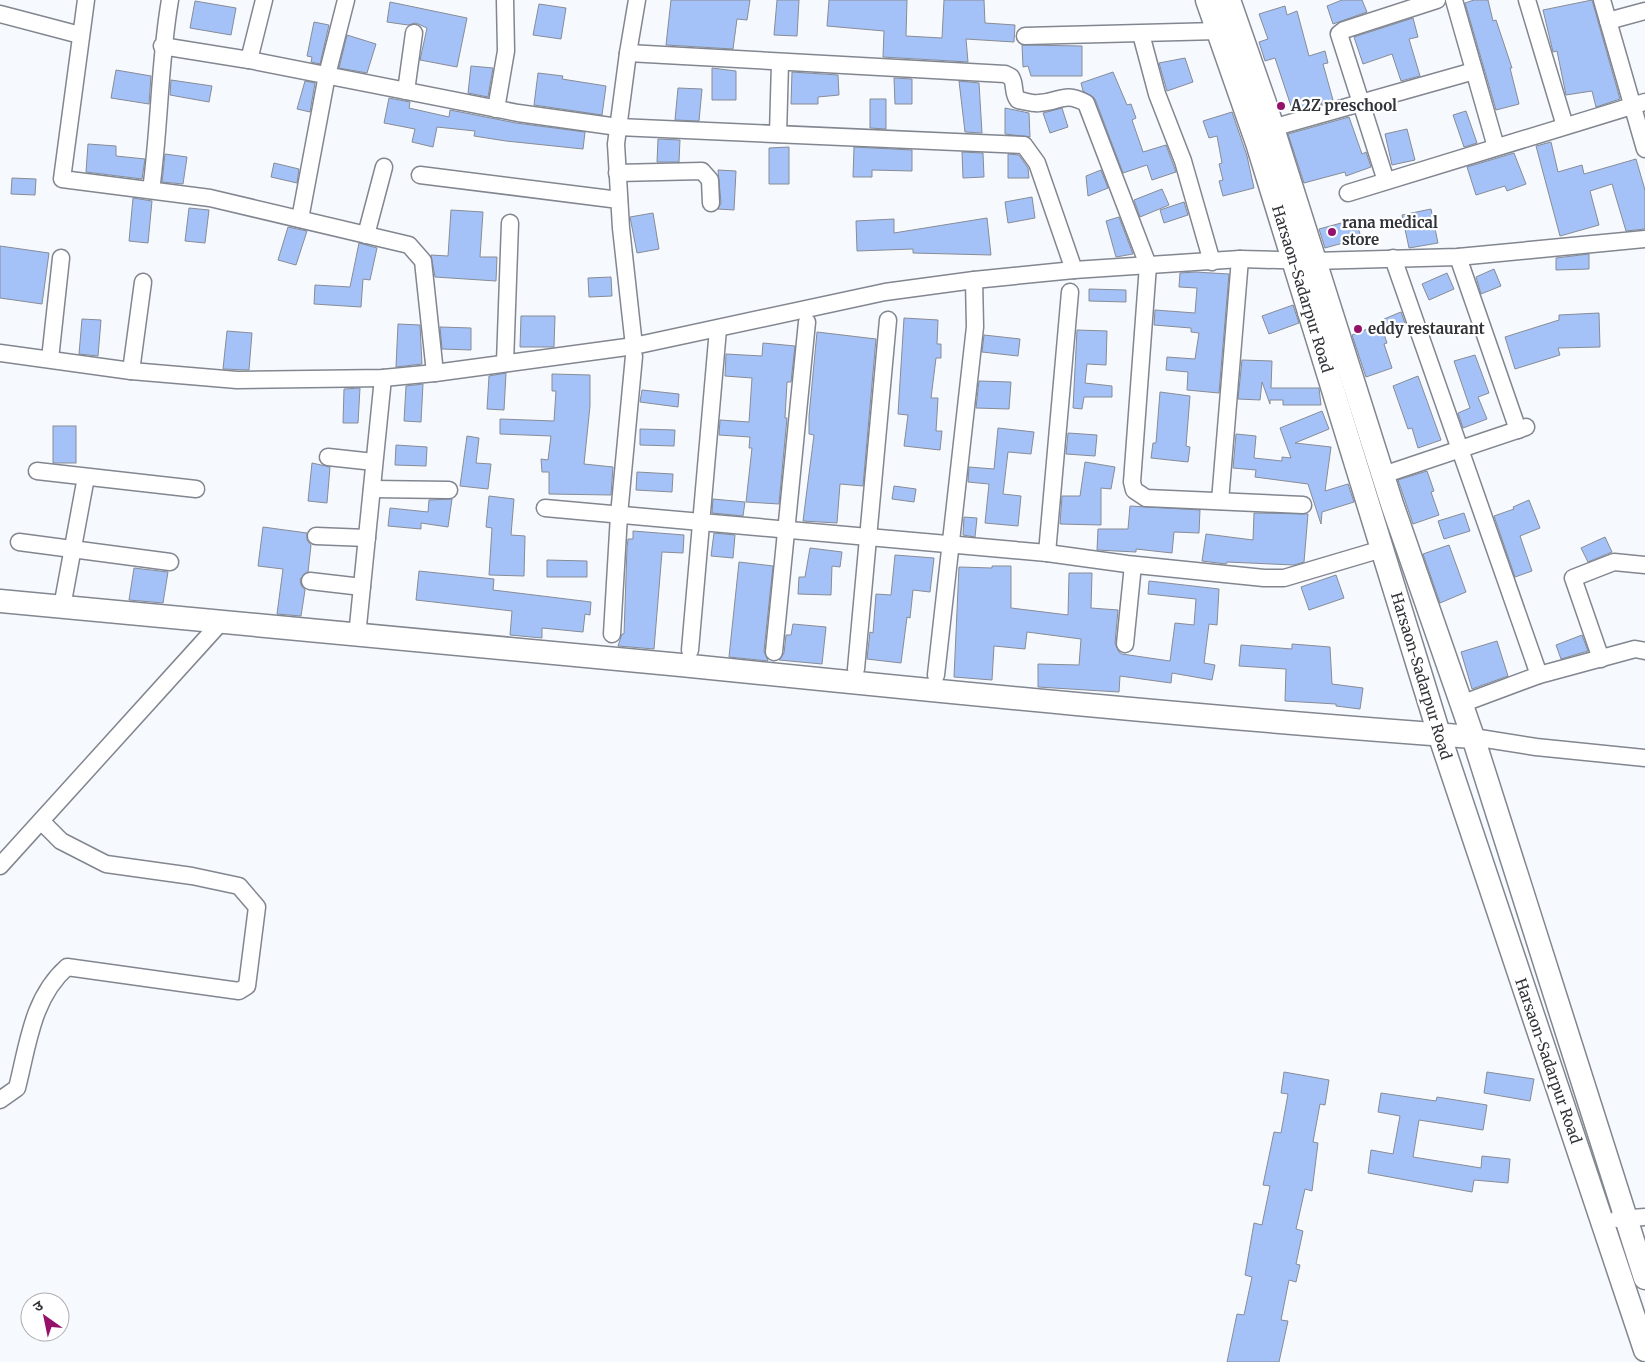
<svg xmlns="http://www.w3.org/2000/svg" width="1645" height="1362" font-family="Merriweather,'Noto Sans Devanagari',serif">
  <style>
    .building { fill: #a5c2f8; stroke: #878c96 }
    .lines { fill: none; stroke-linecap: round; stroke-linejoin: round }
    .street-casing { stroke: #818690; stroke-width: 19 }
    .secondary-casing { stroke: #818690; stroke-width: 25 }
    .street { stroke: #fff; stroke-width: 16 }
    .secondary { stroke: #fff; stroke-width: 22 }
    .poi-dot { fill: #95126a; stroke: #fff; stroke-width: 2 }
    .labels { text-anchor: middle; stroke-width: 4.5; stroke-linejoin: round; paint-order: stroke }
    .poi-label { font-size: 15px; font-weight: bold; fill: #323439; stroke: #fff; text-anchor: start }
    .street-label { font-size: 15px; fill: #323439; stroke: #fff }
  </style>
  <rect width="100%" height="100%" fill="#f6f9fd"/>
  <g class="building">
    <path d="M671 0H750L747 20 737 19 733 49 666 45Z"/>
    <path d="M777 0H799L797 36 774 35Z"/>
    <path d="M829 0H907L906 36 942 38 944 0H984L985 23 1015 25 1014 42 966 39 968 62 883 57 884 31 827 26Z"/>
    <path d="M1342 0H1362L1367 12 1333 24 1327 6Z"/>
    <path d="M1474 0H1488L1493 21 1496 20 1512 68H1510L1519 104 1496 110 1465 3Z"/>
    <path d="M1592 0 1620 99 1596 107 1592 91 1566 95 1557 51 1553 52 1543 10Z"/>
    <path d="M195 1 236 8 231 35 190 28Z"/>
    <path d="M390 2 467 18 457 67 420 60 427 28 416 23 408 25 387 22Z"/>
    <path d="M539 4 566 8 561 39 533 35Z"/>
    <path d="M1285 6 1287 15 1297 11 1309 56 1325 51 1328 63 1323 64 1333 100 1293 112 1275 58 1265 61 1259 42 1268 39 1259 14Z"/>
    <path d="M1413 18 1418 37 1409 39 1420 76 1401 81 1392 54 1363 64 1354 37Z"/>
    <path d="M314 22 329 25 320 64 311 62 312 57 307 56Z"/>
    <path d="M347 35 376 44 367 73 339 68Z"/>
    <path d="M1022 45 1082 46V76H1031L1028 66 1023 67Z"/>
    <path d="M1185 58 1193 82 1167 91 1159 63Z"/>
    <path d="M471 66 493 68 488 97 468 93Z"/>
    <path d="M712 68 736 71V100H712Z"/>
    <path d="M116 70 151 76 149 104 111 98Z"/>
    <path d="M792 72 838 75 839 95 818 97V104H791Z"/>
    <path d="M1113 72 1127 105 1131 104 1136 118 1132 120 1143 152 1166 145 1176 172 1152 180 1147 165 1123 173 1095 99 1083 91 1081 83Z"/>
    <path d="M538 73 563 76 562 79 606 86 602 115 534 105Z"/>
    <path d="M894 78 912 79V104H895Z"/>
    <path d="M171 80 212 86 209 102 170 95Z"/>
    <path d="M305 81 315 83 310 112 297 109Z"/>
    <path d="M959 81 979 83 982 133 965 132Z"/>
    <path d="M678 88 702 89 699 121 675 120Z"/>
    <path d="M389 98 410 102 409 108 449 117 450 110 516 123 585 132 583 149 506 141 474 136 475 131 437 127 433 147 412 142 415 129 384 123Z"/>
    <path d="M870 99H886V129L870 128Z"/>
    <path d="M1005 108 1029 113 1030 137 1005 134Z"/>
    <path d="M1062 108 1068 127 1050 133 1043 113Z"/>
    <path d="M1466 111 1477 143 1464 147 1453 115Z"/>
    <path d="M1232 112 1247 156 1254 188 1223 196 1219 181 1223 180 1219 164 1222 163 1217 136 1209 138 1203 121Z"/>
    <path d="M1349 117 1362 154 1366 152 1371 167 1346 176 1345 172 1304 183 1288 134Z"/>
    <path d="M1407 129 1415 160 1392 165 1385 134Z"/>
    <path d="M658 139 680 140 679 162H657Z"/>
    <path d="M1551 142 1558 172 1582 165 1584 174 1636 159 1645 190V229L1626 231 1612 184 1590 191 1599 225 1560 236 1536 146Z"/>
    <path d="M88 144 116 146V156L145 159 142 179 86 172Z"/>
    <path d="M789 147V184H769V148Z"/>
    <path d="M854 147 912 150V171L872 170V177H853Z"/>
    <path d="M962 152 983 153 984 177 963 178Z"/>
    <path d="M1514 153 1526 184 1507 191 1505 186 1476 195 1467 167Z"/>
    <path d="M165 154 187 157 183 184 162 182Z"/>
    <path d="M1008 154 1019 155 1028 168 1029 178H1008Z"/>
    <path d="M274 163 299 169 297 183 271 177Z"/>
    <path d="M718 170 736 171 734 210 718 209 721 203Z"/>
    <path d="M1101 170 1108 188 1088 196 1086 176Z"/>
    <path d="M12 178 36 179 35 195 11 194Z"/>
    <path d="M1162 189 1169 205 1140 217 1134 200Z"/>
    <path d="M1032 197 1035 218 1008 223 1005 202Z"/>
    <path d="M133 198 152 201 148 243 129 241Z"/>
    <path d="M1184 202 1188 215 1164 223 1160 210Z"/>
    <path d="M189 208 209 210 205 243 185 241Z"/>
    <path d="M1431 209 1438 243 1409 248 1402 215Z"/>
    <path d="M451 210 483 212 480 257H497L496 281 435 277 431 255 448 256Z"/>
    <path d="M653 213 659 249 637 253 630 217Z"/>
    <path d="M1119 217 1133 254 1116 257 1106 221Z"/>
    <path d="M987 218 991 255 913 253V249L857 251 856 221 894 219V233Z"/>
    <path d="M1356 219 1361 238 1325 248 1319 229Z"/>
    <path d="M288 227 307 231 296 265 278 260Z"/>
    <path d="M359 243 377 248 370 280 363 279 361 307 314 304 315 285 350 287Z"/>
    <path d="M0 246 49 253 42 304 0 298Z"/>
    <path d="M1589 254V269L1556 270V258Z"/>
    <path d="M1494 269 1501 286 1481 294 1476 277Z"/>
    <path d="M1195 272 1229 274 1219 393 1187 390 1188 372 1166 370 1167 357 1195 359 1199 333 1191 332V328L1154 325 1155 310 1195 313 1197 288 1179 287 1180 273Z"/>
    <path d="M1447 273 1454 289 1429 300 1422 284Z"/>
    <path d="M611 277 612 296 589 297 588 278Z"/>
    <path d="M1089 289 1126 290V302L1089 301Z"/>
    <path d="M1293 305 1299 323 1269 334 1262 316Z"/>
    <path d="M1401 312 1406 326 1384 334 1387 343 1384 344 1392 368 1366 377 1352 335 1385 322 1384 319Z"/>
    <path d="M1599 313 1600 347 1558 348 1560 355 1515 369 1505 337 1559 320V315Z"/>
    <path d="M521 316H555L554 347H520Z"/>
    <path d="M904 318 938 320 937 344H941V358H936L931 398H938L936 431H942L940 450 904 446 908 415 898 414Z"/>
    <path d="M82 319 101 320 98 356 79 354Z"/>
    <path d="M398 324 420 325 422 364 396 367Z"/>
    <path d="M440 327 471 328V350L442 349Z"/>
    <path d="M1077 330 1107 331 1106 365 1087 364 1085 383 1112 386V397H1084L1082 409 1073 408Z"/>
    <path d="M227 331 252 333 249 370 223 369Z"/>
    <path d="M817 332 876 339 863 486 840 484 837 523 803 521 814 435 809 434V416Z"/>
    <path d="M984 335 1020 339 1018 356 982 352Z"/>
    <path d="M763 343 795 346 791 382H787L785 418H787L779 504 746 502 752 448H749L750 437 719 435 720 420 749 422 752 378 725 376 726 354 762 356Z"/>
    <path d="M1475 355 1489 393 1478 397 1487 419 1463 428 1458 413 1470 408 1454 361Z"/>
    <path d="M1242 360 1272 361 1271 388H1319L1321 405H1283V400H1270V404L1262 382 1260 400 1238 399Z"/>
    <path d="M506 373 504 410 487 409 489 376Z"/>
    <path d="M552 374 590 375V406L584 464 613 467 611 495 549 494V472H542L541 459 548 460 551 436 500 434V419L554 421 556 391H552Z"/>
    <path d="M1418 376 1441 440 1418 448 1412 428 1408 429 1393 386Z"/>
    <path d="M979 381 1011 382 1009 409 976 408Z"/>
    <path d="M423 384 421 422 404 421 406 386Z"/>
    <path d="M360 388 358 423H343L344 389Z"/>
    <path d="M642 390 679 394 678 407 640 402Z"/>
    <path d="M1160 392 1190 396 1186 446 1190 447 1188 462 1151 458 1153 443H1156Z"/>
    <path d="M1322 411 1329 429 1295 443 1331 447 1325 491 1348 484 1354 502 1322 512 1321 524 1308 484 1255 477 1256 470 1233 468 1236 434 1256 436 1254 458 1282 461V457L1291 458 1280 428Z"/>
    <rect x="53" y="426" width="23" height="37"/>
    <path d="M998 428 1034 432 1031 454 1008 452 1003 494 1021 496 1018 526 985 523 989 484 968 482 969 467 994 469Z"/>
    <path d="M640 429 675 430 674 446 640 445Z"/>
    <path d="M1068 433 1097 435 1095 456 1066 454Z"/>
    <path d="M467 436 479 438 476 463 491 464 488 489 460 486Z"/>
    <path d="M396 445 427 447 426 466 395 465Z"/>
    <path d="M1085 462 1115 467 1111 489 1101 488V525L1060 524 1062 496H1080Z"/>
    <path d="M312 463 330 467 327 503 308 501Z"/>
    <path d="M1427 471 1434 491 1431 492 1439 515 1413 524 1398 480Z"/>
    <path d="M637 472 673 474 672 492 636 490Z"/>
    <path d="M894 486 916 489 914 502 892 499Z"/>
    <path d="M489 496 514 499 511 535 525 536 524 576 489 575 492 528 486 527Z"/>
    <path d="M452 499 448 527 421 523V529L388 526 390 508 428 512 429 500Z"/>
    <path d="M713 499 745 502 743 516 712 513Z"/>
    <path d="M1529 500 1540 528 1520 536 1532 571 1515 577 1494 516 1514 509 1513 507Z"/>
    <path d="M1130 506 1200 510 1199 533 1174 532 1172 553 1136 549V552L1097 550 1098 529H1128Z"/>
    <path d="M1254 513 1308 514 1304 562 1294 565 1227 562 1226 564 1202 561 1206 534 1253 540Z"/>
    <path d="M1464 513 1470 531 1444 539 1438 521Z"/>
    <path d="M964 517 977 518 975 537 963 535Z"/>
    <path d="M263 527 307 533V540L311 545 308 572 300 579 301 585 305 590 301 616 277 614 283 569 258 566Z"/>
    <path d="M633 531 684 535 683 553 662 552 654 649 618 646 622 634H624L627 548 628 539H633Z"/>
    <path d="M714 533 735 535 733 558 711 556Z"/>
    <path d="M1605 537 1612 552 1588 562 1581 548Z"/>
    <path d="M1449 545 1466 592 1440 603 1423 554Z"/>
    <path d="M810 548 842 552 840 567 832 566 831 595 798 594 799 577H805Z"/>
    <path d="M895 555 934 558 930 592 913 590 910 618 907 617 901 663 867 659 870 632 873 633 876 594 891 595Z"/>
    <path d="M547 560 587 561V577H547Z"/>
    <path d="M739 562 773 566 764 651 768 661 729 657Z"/>
    <path d="M992 566H1011V608L1068 615 1069 573H1092L1091 608 1118 610 1115 643 1119 652 1122 654 1170 661 1175 623 1194 625 1196 599 1148 594 1149 581 1219 589 1217 625 1209 624 1204 663 1215 665 1212 680 1172 673 1171 683 1120 676 1119 692 1038 687V664L1079 665 1081 639 1027 632 1025 649 994 646 992 680 954 677 959 567 992 568Z"/>
    <path d="M134 568 168 572 163 603 129 600Z"/>
    <path d="M419 571 494 579 493 590 591 602 590 615 585 614 583 632 542 628V638L510 635 512 611 416 600Z"/>
    <path d="M1336 575 1344 598 1309 610 1301 587Z"/>
    <path d="M793 624 826 627 822 664 779 660 784 653 786 635H791Z"/>
    <path d="M1582 635 1588 651 1561 659 1556 645Z"/>
    <path d="M1497 641 1508 676 1472 689 1461 652Z"/>
    <path d="M1292 644 1330 647 1332 684 1363 688 1360 709 1336 706V704L1285 701 1286 669 1239 666 1241 645 1292 649Z"/>
    <path d="M1284 1072 1329 1080 1325 1105 1320 1104 1313 1142 1318 1143 1312 1191 1305 1189 1296 1229 1303 1231 1296 1264 1300 1265 1296 1282 1289 1280 1281 1320 1288 1321 1279 1362H1227L1237 1314 1244 1315 1252 1277 1245 1275 1254 1223 1262 1225 1270 1186 1263 1185 1274 1132 1281 1133 1288 1094 1281 1093Z"/>
    <path d="M1487 1072 1534 1079 1530 1101 1484 1093Z"/>
    <path d="M1381 1093 1436 1101 1437 1097 1487 1105 1483 1130 1419 1120 1413 1157 1481 1168 1482 1156 1510 1159 1508 1183 1474 1180 1472 1192 1368 1173 1371 1150 1393 1154 1400 1116 1378 1112Z"/>
  </g>
  <g class="lines">
    <defs>
      <g id="street">
        <path d="M86 0 62 179 210 198 409 245 423 261 435 373"/>
        <path d="M1454 0 1496 147"/>
        <path d="M1527 0 1565 126"/>
        <path d="M1602 0 1645 149"/>
        <path d="M0 14 80 35"/>
        <path d="M1608 21 1645 11"/>
        <path d="M1141 34 1157 94 1183 161 1212 262"/>
        <path d="M1025 36 1218 31"/>
        <path d="M162 46 249 60 518 113 618 127 1024 145 1037 163 1074 270"/>
        <path d="M628 53 1005 74 1011 77C1016 85 1012 93 1018 100 1025 101 1033 104 1039 103 1061 102 1063 91 1086 103L1148 265 1132 482 1134 490 1146 498 1303 505"/>
        <path d="M249 60 264 0"/>
        <path d="M406 91 414 33"/>
        <path d="M496 109 506 51 505 0"/>
        <path d="M1272 128 1474 71"/>
        <path d="M778 134 780 63"/>
        <path d="M617 173 702 171 710 180 711 203"/>
        <path d="M420 175 619 200"/>
        <path d="M1386 181 1339 34 1344 30 1437 0"/>
        <path d="M151 190C160 126 159 63 170 0"/>
        <path d="M1348 193 1645 102"/>
        <path d="M300 219 327 75 346 0"/>
        <path d="M366 235 384 167"/>
        <path d="M1458 257 1518 430"/>
        <path d="M1393 258 1539 675"/>
        <path d="M634 346 621 228 616 144 628 53 637 0"/>
        <path d="M0 353 131 371 237 380 383 378 435 373 634 346 885 292 974 280 1074 270 1240 259 1313 261 1458 257 1645 239"/>
        <path d="M50 359 61 258"/>
        <path d="M505 363 510 223"/>
        <path d="M131 371 143 282"/>
        <path d="M328 457 374 462"/>
        <path d="M37 471 196 489"/>
        <path d="M1383 475 1526 427"/>
        <path d="M372 489 449 490"/>
        <path d="M1220 501 1240 259"/>
        <path d="M545 508 1047 553 1127 564 1264 578H1284L1382 549"/>
        <path d="M316 536 367 538"/>
        <path d="M19 542 170 562"/>
        <path d="M1047 553 1070 292"/>
        <path d="M310 581 362 587"/>
        <path d="M62 607 86 477"/>
        <path d="M612 634 619 515 634 356"/>
        <path d="M357 636 383 378"/>
        <path d="M1125 644 1133 565"/>
        <path d="M690 650 718 329"/>
        <path d="M774 652 807 322"/>
        <path d="M1601 659 1573 578 1614 562 1645 565"/>
        <path d="M856 669 888 320"/>
        <path d="M936 675 975 327 974 280"/>
        <path d="M1461 704 1539 675 1635 649 1645 651"/>
        <path d="M1473 737 1536 747 1645 758"/>
        <path d="M0 866 222 621"/>
        <path d="M0 1100 17 1088C28 1045 32 998 67 967L239 991 247 986 257 907 239 886 192 876 106 864 61 841 41 821"/>
        <path d="M1617 1219 1645 1217"/>
      </g>
      <g id="secondary">
        <path d="M1207 0 1257 143 1439 734 1645 1350"/>
        <path d="M1229 0 1265 103 1392 504 1473 737 1645 1278"/>
        <path d="M0 601C227 622 454 643 681 665 945 692 1208 718 1473 737"/>
      </g>
    </defs>
    <use href="#street" class="street-casing"/>
    <use href="#secondary" class="secondary-casing"/>
    <use href="#street" class="street"/>
    <use href="#secondary" class="secondary"/>
  </g>
  <g class="poi-dot">
    <circle cx="1281" cy="106" r="5"/>
    <circle cx="1332" cy="232" r="5"/>
    <circle cx="1358" cy="329" r="5"/>
  </g>
  <g class="labels">
    <g class="poi-label">
      <text x="1291" y="111">A2Z preschool</text>
      <text x="1342" y="228">rana medical<tspan x="1342" dy="17">store</tspan></text>
      <text x="1368" y="334">eddy restaurant</text>
    </g>
    <g class="street-label">
      <text transform="translate(1302 289) rotate(73)" y="5">Harsaon-Sadarpur Road</text>
      <text transform="translate(1421 676) rotate(73)" y="5">Harsaon-Sadarpur Road</text>
      <text transform="translate(1548 1061) rotate(71)" y="5">Harsaon-Sadarpur Road</text>
    </g>
  </g>
  <g transform="translate(45 1317) rotate(327)"><circle r="24" fill="#ffffff" stroke="#adaeb0"/>
  <path d="M0-4L9 19L0 12L-9 19Z" fill="#95126a"/>
  <text y="-8" font-size="14" font-weight="bold" text-anchor="middle" fill="#323439">उ</text>
  </g>
</svg>
